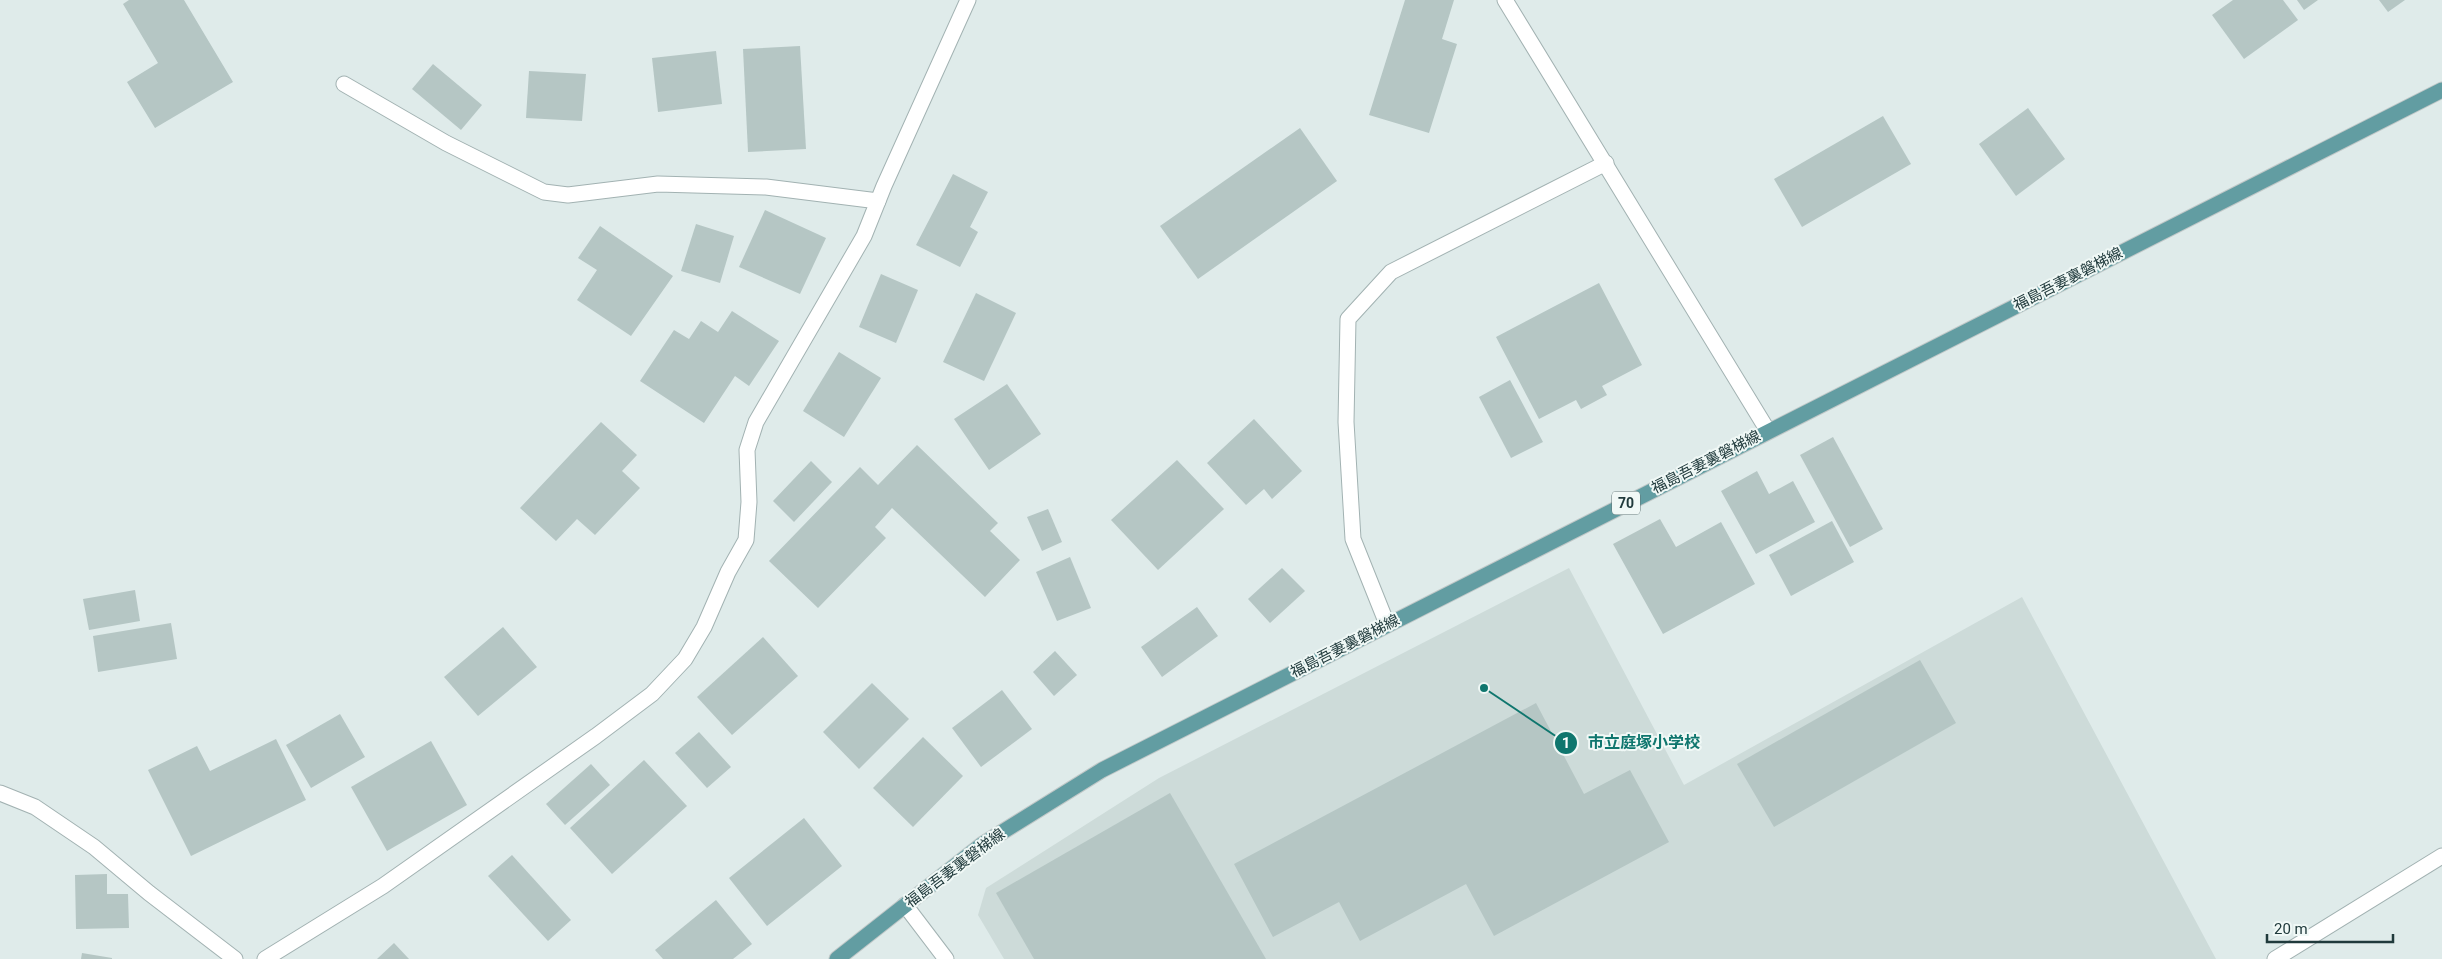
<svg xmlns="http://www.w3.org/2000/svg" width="2442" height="959" font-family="Roboto,'Noto Sans JP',sans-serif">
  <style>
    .built { fill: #cddbd9 }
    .building { fill: #b5c6c4 }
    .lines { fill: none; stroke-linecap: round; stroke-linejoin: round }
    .minor-casing { stroke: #a2b2b2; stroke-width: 17 }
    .primary-casing { stroke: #c1c8c8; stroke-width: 17 }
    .minor { stroke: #fff; stroke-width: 15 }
    .primary { stroke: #629da2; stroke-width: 15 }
    .labels { text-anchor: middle; stroke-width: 4; stroke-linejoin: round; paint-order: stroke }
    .shield { fill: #f0f8f6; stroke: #5e7374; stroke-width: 1 }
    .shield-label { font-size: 14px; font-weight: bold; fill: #203a3c }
    .street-label { font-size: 15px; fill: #203a3c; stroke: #f0f8f6 }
    .leader { fill: none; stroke: #0f766e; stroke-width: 2 }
    .callout-dot { fill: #0f766e; stroke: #f0f8f6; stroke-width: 2 }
    .mark-label { font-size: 15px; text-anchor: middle; font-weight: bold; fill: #fff }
    .callout-label { font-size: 16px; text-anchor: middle; font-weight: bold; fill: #0f766e; stroke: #f0f8f6; stroke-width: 4; stroke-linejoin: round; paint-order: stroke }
  </style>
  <rect width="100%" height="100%" fill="#dfebea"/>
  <path class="built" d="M1569 568 1684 785 2022 597 2216 959H1004L978 915 986 888 1159 778Z"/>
  <g class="building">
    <path d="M129 0H184L233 82 155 128 127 82 158 63 123 4Z"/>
    <path d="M1405 0H1454L1442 39 1457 44 1429 133 1369 115Z"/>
    <path d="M2233 0H2283L2298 20 2244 59 2212 15Z"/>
    <path d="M2297 0H2318L2304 10Z"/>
    <path d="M2379 0H2405L2388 12Z"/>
    <path d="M800 46 806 149 748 152 743 49Z"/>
    <path d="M716 51 722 104 658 112 652 58Z"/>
    <path d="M433 64 482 105 461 130 412 89Z"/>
    <path d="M529 71 586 74 582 121 526 118Z"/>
    <path d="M2028 108 2065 159 2016 196 1979 144Z"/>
    <path d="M1883 116 1911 164 1802 227 1774 179Z"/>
    <path d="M1300 128 1337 181 1198 279 1160 226Z"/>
    <path d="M953 174 988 192 970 227 978 232 960 267 916 245Z"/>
    <path d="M765 210 826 238 800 294 739 267Z"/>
    <path d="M696 224 734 236 720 283 681 271Z"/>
    <path d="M600 226 673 276 631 336 577 300 597 270 578 258Z"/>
    <path d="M881 274 918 290 896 343 859 327Z"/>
    <path d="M1599 283 1642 365 1602 386 1607 395 1581 409 1576 400 1539 419 1496 337Z"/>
    <path d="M976 293 1016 313 984 381 943 362Z"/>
    <path d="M732 311 779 341 749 386 735 376 704 423 640 381 674 330 689 339 701 321 718 332Z"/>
    <path d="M839 352 881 378 844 437 803 411Z"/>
    <path d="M1510 380 1543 442 1511 458 1479 397Z"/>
    <path d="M1007 384 1041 434 989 470 954 419Z"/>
    <path d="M1254 419 1302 471 1272 499 1264 489 1246 505 1207 463Z"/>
    <path d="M601 422 637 455 622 471 640 488 595 535 577 519 556 541 520 508Z"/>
    <path d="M1833 437 1883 529 1850 547 1800 455Z"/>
    <path d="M917 445 998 523 990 531 1020 560 985 597 892 508 875 527 886 538 818 608 769 561 860 467 878 485Z"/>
    <path d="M1177 460 1224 509 1158 570 1111 520Z"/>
    <path d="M811 461 832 482 794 522 773 501Z"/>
    <path d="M1757 471 1769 494 1793 481 1815 522 1756 554 1721 491Z"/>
    <path d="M1048 509 1062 542 1042 551 1027 517Z"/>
    <path d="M1660 519 1676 547 1721 522 1755 584 1663 634 1613 544Z"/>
    <path d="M1832 521 1854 562 1791 596 1769 555Z"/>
    <path d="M1070 557 1091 608 1057 621 1036 572Z"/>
    <path d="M1282 568 1305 591 1270 623 1248 599Z"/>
    <path d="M135 590 140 621 89 630 83 599Z"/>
    <path d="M1197 607 1218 636 1162 677 1141 647Z"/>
    <path d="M171 623 177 659 98 672 93 636Z"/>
    <path d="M503 627 537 667 478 716 444 677Z"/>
    <path d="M763 637 798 676 732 735 697 697Z"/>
    <path d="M1055 651 1077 675 1054 696 1033 672Z"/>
    <path d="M1920 660 1956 723 1774 827 1737 764Z"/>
    <path d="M872 683 909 719 859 769 823 732Z"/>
    <path d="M1002 690 1032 729 981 767 952 728Z"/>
    <path d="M1536 703 1584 794 1630 770 1669 842 1494 936 1466 884 1360 941 1339 902 1273 937 1234 864Z"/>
    <path d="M340 714 365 757 311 788 286 745Z"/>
    <path d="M699 732 731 767 707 788 675 753Z"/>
    <path d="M923 737 963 776 913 827 873 788Z"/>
    <path d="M276 739 306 800 191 856 148 770 197 746 210 771Z"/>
    <path d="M431 741 467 805 387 851 351 787Z"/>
    <path d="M644 760 687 806 612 874 570 828Z"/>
    <path d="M591 764 610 785 565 825 546 804Z"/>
    <path d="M1170 793 1266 959H1034L996 893Z"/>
    <path d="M804 818 842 866 767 926 729 878Z"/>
    <path d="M512 855 571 920 548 941 488 876Z"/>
    <path d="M107 874V894H128L129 928 76 929 75 875Z"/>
    <path d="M716 900 752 944 733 959H663L655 950Z"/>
    <path d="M394 943 409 959H377Z"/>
    <path d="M82 953 112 958V959H81Z"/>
  </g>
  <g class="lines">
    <defs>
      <g id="minor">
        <path d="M1505 0 1768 431"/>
        <path d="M344 84 446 143 544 192 568 195 658 184 766 187 878 201"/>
        <path d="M1387 624 1353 539 1346 422 1348 319 1391 272 1606 163"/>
        <path d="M0 793 35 807 94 847 149 893 235 959"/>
        <path d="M905 905 946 959"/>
        <path d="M265 959 383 886 596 736 652 694 685 659 704 627 728 572 746 540 749 502 747 450 756 422 864 236 884 186 968 0"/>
        <path d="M2275 959 2442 856"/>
      </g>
      <path id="primary" d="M837 959 983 844 1102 770 2442 90"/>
    </defs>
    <use href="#minor" class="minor-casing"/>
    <use href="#primary" class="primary-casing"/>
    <use href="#minor" class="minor"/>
    <use href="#primary" class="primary"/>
  </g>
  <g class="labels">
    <rect class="shield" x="1612" y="491.5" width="28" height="23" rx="4"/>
    <g class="shield-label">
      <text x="1626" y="508">70</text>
    </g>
    <g class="street-label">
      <text transform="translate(2068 279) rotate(-27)" y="5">福島吾妻裏磐梯線</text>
      <text transform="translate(1706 462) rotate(-27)" y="5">福島吾妻裏磐梯線</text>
      <text transform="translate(1345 646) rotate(-27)" y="5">福島吾妻裏磐梯線</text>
      <text transform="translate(955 868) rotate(-37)" y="5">福島吾妻裏磐梯線</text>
    </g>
  </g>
  <path class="leader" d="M1484 688L1566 743"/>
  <g class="callout-dot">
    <circle cx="1484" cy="688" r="5"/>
    <circle cx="1566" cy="743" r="12"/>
  </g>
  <g class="mark-label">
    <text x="1566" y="748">1</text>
  </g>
  <g class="callout-label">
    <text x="1644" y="748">市立庭塚小学校</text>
  </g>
  <path d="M2267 934v8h126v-8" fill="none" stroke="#203a3c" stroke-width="2.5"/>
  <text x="2274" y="934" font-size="15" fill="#203a3c" stroke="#f0f8f6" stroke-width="4" paint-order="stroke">20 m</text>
</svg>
